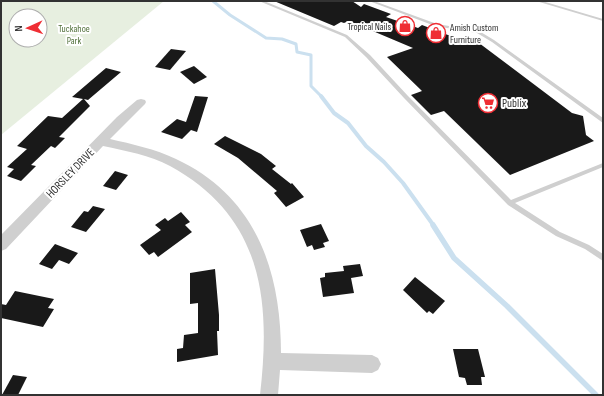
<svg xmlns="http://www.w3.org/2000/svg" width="604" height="396" font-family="'Sofia Sans Condensed',sans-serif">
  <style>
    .green { fill: #e7efe0; fill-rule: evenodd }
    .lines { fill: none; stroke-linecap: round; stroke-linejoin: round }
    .stream-far2 { stroke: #cbe0ef; stroke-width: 3 }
    .stream-far1 { stroke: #cbe0ef; stroke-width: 4 }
    .stream { stroke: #cbe0ef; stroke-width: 5.5 }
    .building { fill: #191919 }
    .lane { fill: #cfcfcf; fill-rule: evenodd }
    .street { fill: #cfcfcf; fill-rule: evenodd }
    .labels { text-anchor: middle; stroke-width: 4; stroke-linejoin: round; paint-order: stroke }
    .far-poi-label { font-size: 10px; fill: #323232; stroke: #fff; text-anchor: end }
    .far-park-label { font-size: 10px; fill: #52713c; stroke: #fff }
    .poi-label { font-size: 12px; fill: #323232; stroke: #fff; text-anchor: start }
    .street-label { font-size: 12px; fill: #323232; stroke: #fff }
  </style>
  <rect width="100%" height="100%" fill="#fff"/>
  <path class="green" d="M1 1H164L1 135ZM16 16H40V40H16Z"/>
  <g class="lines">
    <path class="stream-far2" d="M213 1 230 15 266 38 282 39 296 44 297 52 311 55V86L322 97"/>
    <path class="stream-far1" d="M321 96 334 113 348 123 366 146 384 162 403 183 434 226"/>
    <path class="stream" d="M433 225 454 258 507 306 596 395"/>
  </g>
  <g class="building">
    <path d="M274 1H352L361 7 364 4 391 14 386 17 418 28 422 25 461 40 471 37 572 113 583 116 586 135 594 141 510 175 444 111 431 115 411 95 422 91 387 57 413 48 349 21 344 23 341 22 334 26Z"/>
    <path d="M171 49 186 51 170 70 155 67Z"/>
    <path d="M194 66 207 77 194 84 180 72Z"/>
    <path d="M106 68 121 72 88 100 84 99 90 106 59 137 65 138 55 148 51 146 31 165 36 166 21 181 7 176 14 169 7 167 27 149 17 146 48 116 62 118 83 99 72 97Z"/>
    <path d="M195 96 208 97 197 132 191 130 182 139 161 132 177 119 186 122Z"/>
    <path d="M225 136 261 154 276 166 272 169 291 184 292 183 304 197 286 207 274 193 277 191 238 158 214 144Z"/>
    <path d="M115 171 128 175 116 190 103 186Z"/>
    <path d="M93 206 105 209 86 232 71 227 84 211 88 212Z"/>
    <path d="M181 212 190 222 185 225 192 232 158 257 154 252 149 255 140 245 161 230 155 225 165 218 168 221Z"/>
    <path d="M321 224 329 241 323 243 325 247 314 250 312 245 307 247 300 230Z"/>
    <path d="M55 244 78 253 69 264 59 260 52 269 39 264Z"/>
    <path d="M360 264 363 276 351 278 354 293 323 297 320 278 325 277V273L344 271 343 266Z"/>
    <path d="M215 269 219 315V331H217L218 355 177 362V349L183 348 184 335 198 333V303L190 304V273Z"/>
    <path d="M415 277 445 301 433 314 429 311 427 313 403 290Z"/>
    <path d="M15 291 54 299 48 308 54 309 43 327 1 318V304L6 305Z"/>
    <path d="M453 349H478L485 377H481L482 385H467L465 378 459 377Z"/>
    <path d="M13 375 27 377 18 395H2Z"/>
  </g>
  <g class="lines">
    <g class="lane">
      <path d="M259 1H264L347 35 370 55 408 96 511 200 603 163V167L515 203 560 232 589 245 603 254V261L585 249 556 236 508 205 404 98 366 57 345 37Z"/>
      <path d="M369 1H374L437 24 479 31 494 40 603 118V123L492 42 477 33 435 26Z"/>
      <path d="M536 1H542L603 19V21Z"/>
    </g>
    <path class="street" d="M141 99 145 100 146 102 145 104 110 139C132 144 155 149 176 159 256 196 281 271 281 353L372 355 378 358 381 364 378 370 372 373 280 370 278 395H260C271 300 263 217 170 166 150 155 126 151 103 146L6 249 1 251V235L117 117 137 100Z"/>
  </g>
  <defs>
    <symbol id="shop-ring" viewBox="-11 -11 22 22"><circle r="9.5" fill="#fff" stroke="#ef2e34" stroke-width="1.5"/><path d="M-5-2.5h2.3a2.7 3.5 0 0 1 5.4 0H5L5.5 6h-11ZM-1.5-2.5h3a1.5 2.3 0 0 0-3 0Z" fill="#ef2e34"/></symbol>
    <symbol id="supermarket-ring" viewBox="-11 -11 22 22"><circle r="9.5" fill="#fff" stroke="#ef2e34" stroke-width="1.5"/><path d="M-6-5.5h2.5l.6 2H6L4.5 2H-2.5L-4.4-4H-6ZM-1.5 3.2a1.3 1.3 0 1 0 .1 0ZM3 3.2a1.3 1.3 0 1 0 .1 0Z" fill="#ef2e34"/></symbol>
  </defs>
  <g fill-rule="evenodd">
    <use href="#shop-ring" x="394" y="15" width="22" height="22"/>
    <use href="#shop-ring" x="425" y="22" width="22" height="22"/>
    <use href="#supermarket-ring" x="477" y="92" width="22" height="22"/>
  </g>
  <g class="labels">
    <g class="far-poi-label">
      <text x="391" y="30">Tropical Nails</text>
      <text x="450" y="31" text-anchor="start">Amish Custom<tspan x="450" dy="12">Furniture</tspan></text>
    </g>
    <g class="far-park-label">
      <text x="74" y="32">Tuckahoe<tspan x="74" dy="12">Park</tspan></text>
    </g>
    <g class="poi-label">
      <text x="502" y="107">Publix</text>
    </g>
    <g class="street-label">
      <text transform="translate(70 173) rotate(-46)" y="4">HORSLEY DRIVE</text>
    </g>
  </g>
  <rect width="604" height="396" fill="none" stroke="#323232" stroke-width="4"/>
  <g transform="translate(28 28) rotate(267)"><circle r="19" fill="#ffffff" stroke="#adadad"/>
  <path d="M0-3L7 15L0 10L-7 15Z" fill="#ef2e34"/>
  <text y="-6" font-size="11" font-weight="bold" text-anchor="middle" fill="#323232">N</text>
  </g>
</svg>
